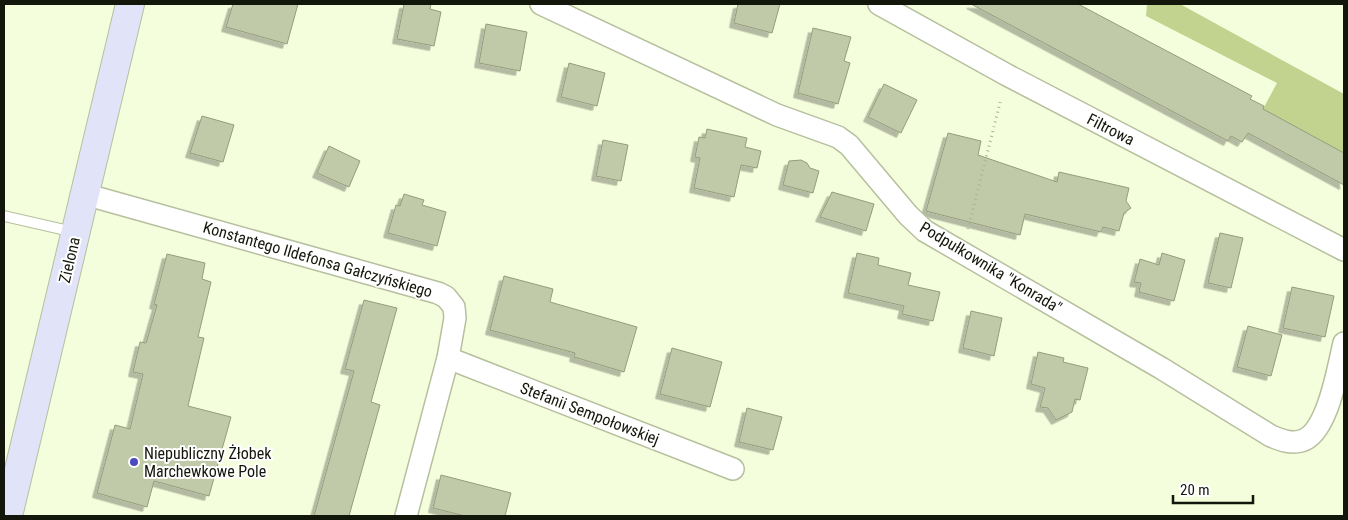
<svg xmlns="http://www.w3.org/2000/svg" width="1348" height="520" font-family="'Roboto Condensed',sans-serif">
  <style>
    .forest { fill: #c2d38f }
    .building { fill: #c0c9a8; stroke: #949c7d; filter: url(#shadow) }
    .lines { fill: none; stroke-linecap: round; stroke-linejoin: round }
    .service-casing { stroke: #b6bf9e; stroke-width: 12 }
    .minor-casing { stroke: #b6bf9e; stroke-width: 24 }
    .secondary-casing { stroke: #b6bf9e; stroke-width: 30 }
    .path { stroke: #acb398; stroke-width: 3; stroke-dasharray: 1 4; stroke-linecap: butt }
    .service { stroke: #fff; stroke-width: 10 }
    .minor { stroke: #fff; stroke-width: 21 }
    .secondary { stroke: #e1e4f9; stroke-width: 28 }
    .poi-dot { fill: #4a49bf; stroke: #fff; stroke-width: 2 }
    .labels { text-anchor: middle; stroke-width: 4; stroke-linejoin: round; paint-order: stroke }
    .street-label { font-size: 16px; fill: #13160a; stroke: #fff }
    .poi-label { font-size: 16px; fill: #13160a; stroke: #fff; text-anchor: start }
  </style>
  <defs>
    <filter id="shadow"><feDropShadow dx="-4.5" dy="4.5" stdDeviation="0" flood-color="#0004"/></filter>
  </defs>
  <rect width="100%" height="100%" fill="#f5fedc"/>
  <path class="forest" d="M1147 4H1180L1344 94V153L1263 109 1277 83 1146 16Z"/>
  <g class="building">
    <path d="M233 4H298L287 44 226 27Z"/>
    <path d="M404 4H431L430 9 441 12 434 46 397 39Z"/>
    <path d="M738 4H780L772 33 734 23Z"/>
    <path d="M971 4H1078L1252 96 1250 99 1264 106 1263 109 1344 153V185L1248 133 1242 142 1231 136 1228 141Z"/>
    <path d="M486 24 527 32 520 71 479 63Z"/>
    <path d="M813 28 851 37 844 61 850 63 838 104 798 93Z"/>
    <path d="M569 63 605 73 597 106 561 97Z"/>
    <path d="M884 84 917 100 901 133 868 117Z"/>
    <path d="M202 116 234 125 223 162 190 153Z"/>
    <path d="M707 129 747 138 745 147 761 151 757 168 741 165 734 197 694 188 700 158 695 157 699 137 705 138Z"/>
    <path d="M948 133 981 141 978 155 1057 182 1059 172 1129 188 1126 201 1131 208 1124 213 1119 231 1103 227 1101 232 1025 214 1020 235 926 211Z"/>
    <path d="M603 140 628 145 621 181 596 176Z"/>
    <path d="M329 146 360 161 349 187 317 173Z"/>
    <path d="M801 160 807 163 810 168 819 171 813 193 783 185 789 161Z"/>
    <path d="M832 192 874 204 866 231 820 217Z"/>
    <path d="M404 194 424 200 422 205 446 212 437 246 388 233 396 205 400 206Z"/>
    <path d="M1220 233 1243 238 1231 288 1208 283Z"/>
    <path d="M857 253 879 258 878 265 911 273 908 285 940 292 933 321 902 314 904 306 848 293Z"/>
    <path d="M1162 253 1185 260 1174 301 1139 292 1141 283 1134 282 1140 259 1159 265Z"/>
    <path d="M167 254 205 263 202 279 211 282 198 337 204 338 188 406 231 417 209 496 154 481 147 507 97 493 115 425 130 429 143 374 133 372 140 342 146 343 157 305 154 304Z"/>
    <path d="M504 276 553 289 550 302 637 327 624 372 574 357 575 353 490 330Z"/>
    <path d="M1292 287 1334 296 1325 337 1283 328Z"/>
    <path d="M364 300 397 308 371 402 380 405 349 516H314L354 371 345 369Z"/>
    <path d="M971 311 1002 318 994 356 963 348Z"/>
    <path d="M1248 326 1282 335 1271 376 1237 367Z"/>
    <path d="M672 348 722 362 710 407 660 394Z"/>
    <path d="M1038 352 1064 358 1063 362 1088 368 1080 400 1075 399 1072 412 1056 420 1048 408 1040 407 1045 388 1031 384Z"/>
    <path d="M747 408 782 417 773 450 739 442Z"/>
    <path d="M441 475 511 493 505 516H465L433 508Z"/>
  </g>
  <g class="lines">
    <defs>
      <path id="service" d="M4 216 74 232"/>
      <g id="minor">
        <path d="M541 4 777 115 838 137 849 145 908 215 925 231 1161 368 1271 436C1281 440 1290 444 1301 441 1328 434 1338 367 1344 343"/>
        <path d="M879 4 1007 75 1344 250"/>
        <path d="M84 194 438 293 446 297 454 307 455 318 448 358 406 516"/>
        <path d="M448 358 733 469"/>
      </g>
      <path id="secondary" d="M8 516 130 4"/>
    </defs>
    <use href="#service" class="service-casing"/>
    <use href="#minor" class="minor-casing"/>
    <use href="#secondary" class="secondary-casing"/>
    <path class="path" d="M968 229 1001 99"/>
    <use href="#service" class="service"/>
    <use href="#minor" class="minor"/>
    <use href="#secondary" class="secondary"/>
  </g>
  <circle class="poi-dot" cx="134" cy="462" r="5"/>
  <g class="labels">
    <g class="street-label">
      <text transform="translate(1111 129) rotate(27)" y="6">Filtrowa</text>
      <text transform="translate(318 259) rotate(16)" y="6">Konstantego Ildefonsa Gałczyńskiego</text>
      <text transform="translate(69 260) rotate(-77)" y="6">Zielona</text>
      <text transform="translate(991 267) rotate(31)" y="6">Podpułkownika "Konrada"</text>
      <text transform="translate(590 413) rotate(21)" y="6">Stefanii Sempołowskiej</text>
    </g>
    <g class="poi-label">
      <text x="144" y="459">Niepubliczny Żłobek<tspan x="144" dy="18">Marchewkowe Pole</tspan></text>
    </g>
  </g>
  <rect width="1348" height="520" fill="none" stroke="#13160a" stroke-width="10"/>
  <path d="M1173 495v8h80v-8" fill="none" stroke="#13160a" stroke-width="2.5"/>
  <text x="1180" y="495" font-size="15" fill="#13160a" stroke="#ffffff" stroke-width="4" paint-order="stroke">20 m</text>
</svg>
